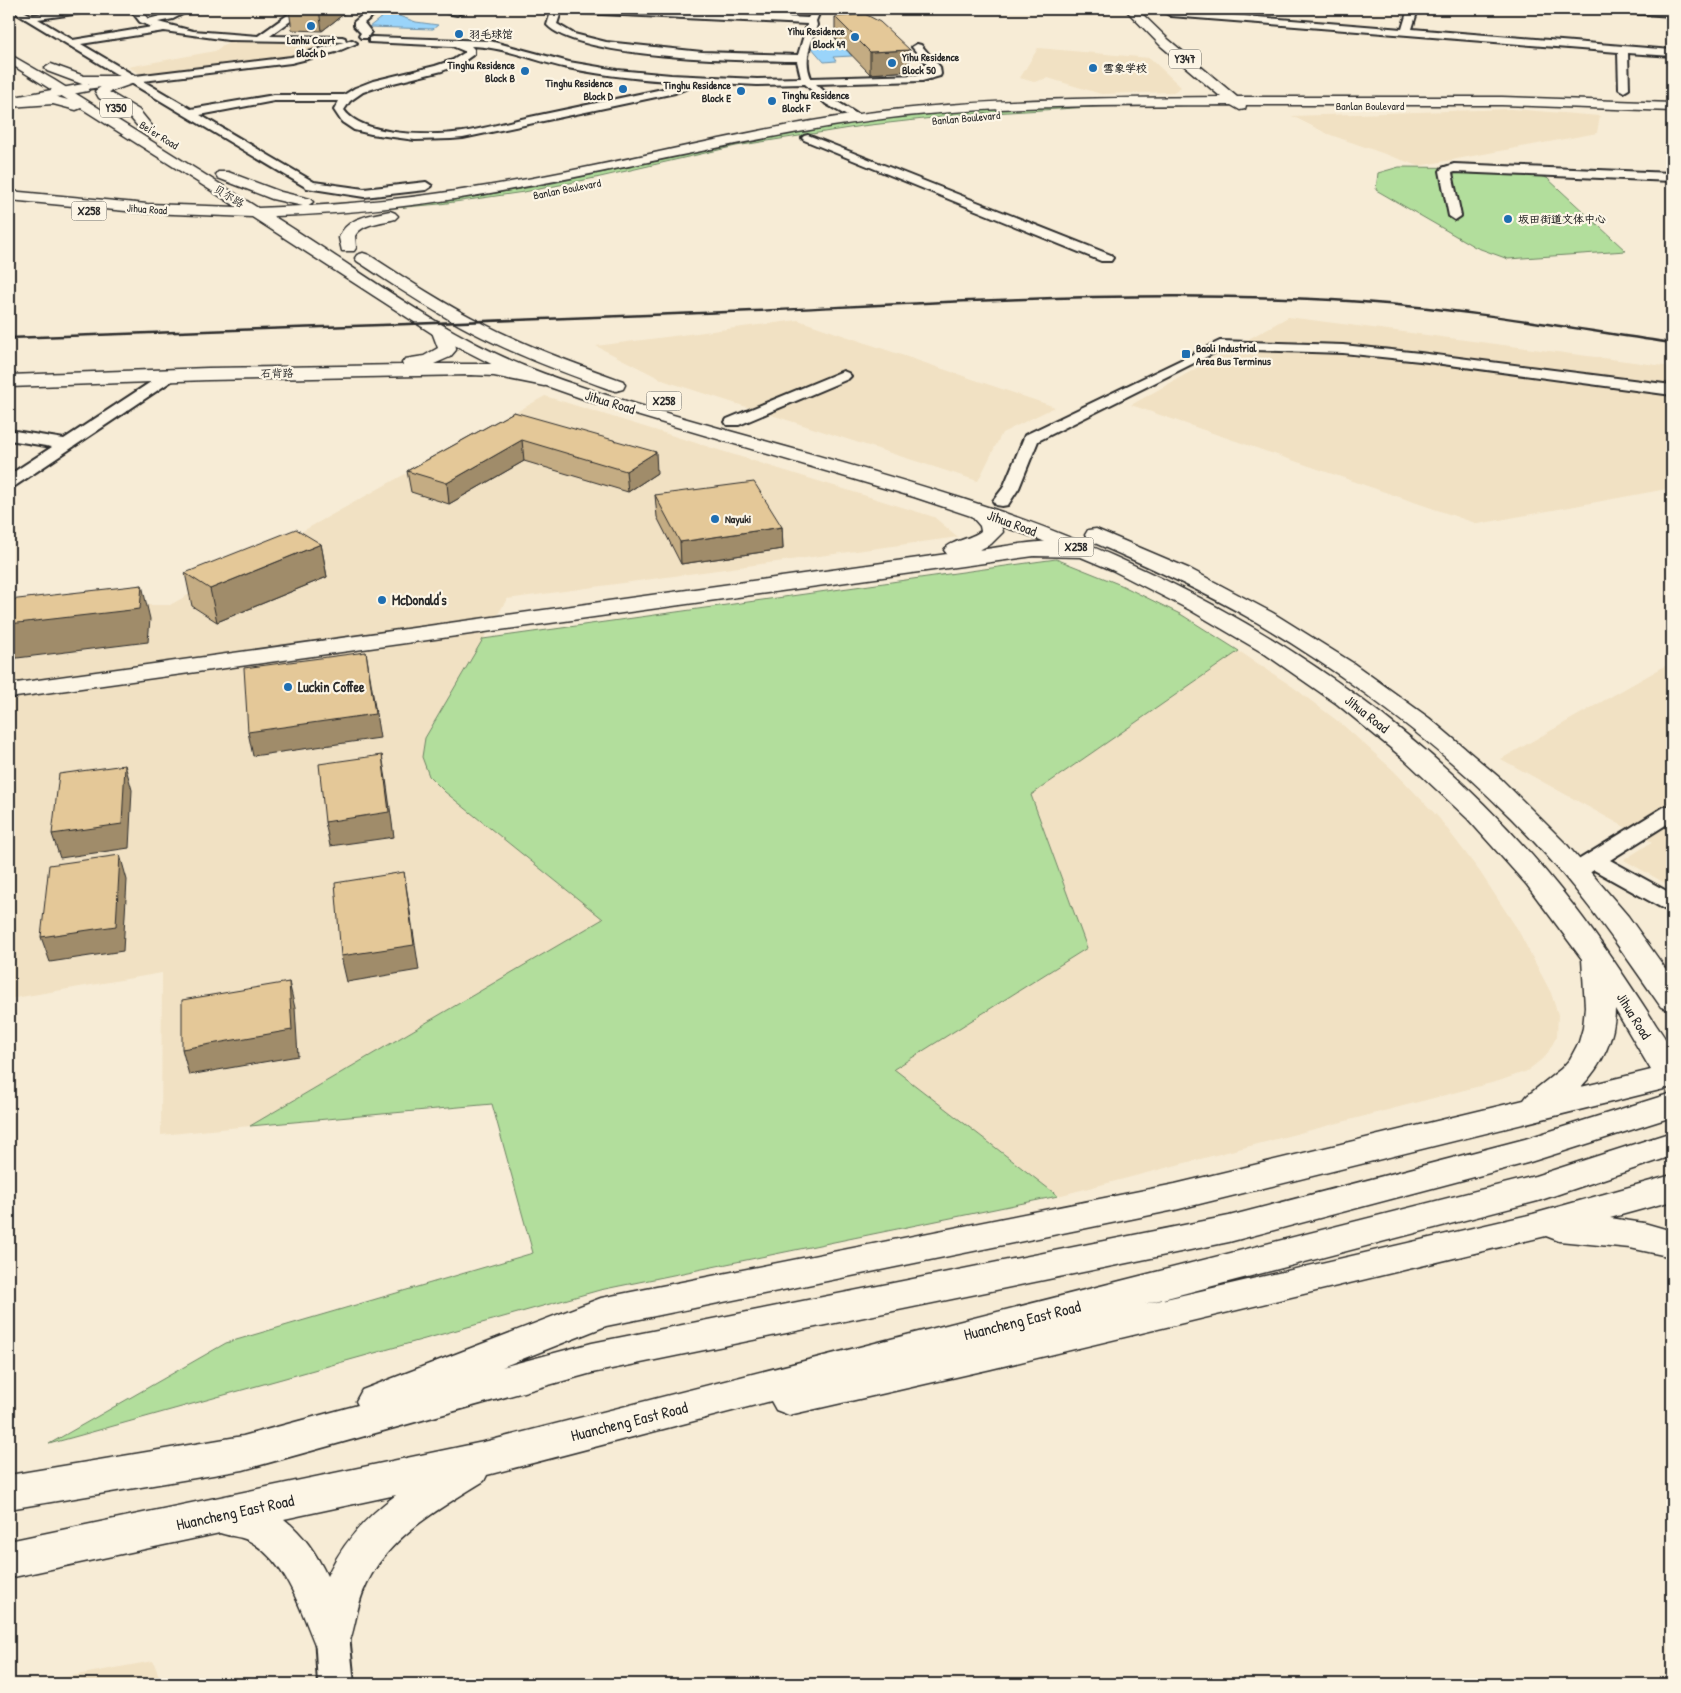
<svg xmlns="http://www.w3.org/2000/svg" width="1681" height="1693" font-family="'Patrick Hand','LXGW WenKai TC',sans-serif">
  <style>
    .built { fill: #f1e1c3 }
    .green { fill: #b2de9c; stroke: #6e8464 }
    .water { fill: #9ad4fa; stroke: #6e90a7 }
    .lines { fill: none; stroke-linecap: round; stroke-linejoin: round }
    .street-casing { stroke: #2b2b2b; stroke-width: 4 }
    .secondary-casing { stroke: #2b2b2b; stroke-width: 3 }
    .primary-casing { stroke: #2b2b2b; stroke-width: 3 }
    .street { fill: #fcf5e5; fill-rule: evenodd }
    .secondary { fill: #fcf5e5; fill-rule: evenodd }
    .primary { fill: #fcf5e5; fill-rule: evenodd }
    .rail { stroke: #2b2b2b; stroke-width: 2.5 }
    .wall { fill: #c4ac83; stroke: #2b2b2b }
    .shaded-wall { fill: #a08c6a; stroke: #2b2b2b }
    .building { fill: #e4c898; stroke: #2b2b2b }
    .poi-dot { fill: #1f6fb2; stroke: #fcf5e5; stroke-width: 2 }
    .labels { text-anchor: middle; stroke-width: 4.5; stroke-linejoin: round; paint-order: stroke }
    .far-poi-label { font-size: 11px; font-weight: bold; fill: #2b2b2b; stroke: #fcf5e5; text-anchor: start }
    .far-street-label { font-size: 11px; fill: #2b2b2b; stroke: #fcf5e5 }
    .shield { fill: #fcf5e5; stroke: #6a6863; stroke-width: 1 }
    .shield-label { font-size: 12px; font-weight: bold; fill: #2b2b2b }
    .street-label { font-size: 14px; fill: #2b2b2b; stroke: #fcf5e5 }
    .poi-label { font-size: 14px; font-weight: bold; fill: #2b2b2b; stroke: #fcf5e5; text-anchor: start }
    .near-street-label { font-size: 16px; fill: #2b2b2b; stroke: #fcf5e5 }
  </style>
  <rect width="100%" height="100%" fill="#f7ecd6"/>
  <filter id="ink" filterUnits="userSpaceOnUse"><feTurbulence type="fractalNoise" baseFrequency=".02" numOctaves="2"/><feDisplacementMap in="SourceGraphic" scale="10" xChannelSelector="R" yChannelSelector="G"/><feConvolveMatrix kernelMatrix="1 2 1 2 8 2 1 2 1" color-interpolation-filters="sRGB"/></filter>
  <g filter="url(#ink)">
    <g class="built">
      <path d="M233 39 340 43 296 56 256 62 141 74 128 67 215 51Z"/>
      <path d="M1038 48 1150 58 1181 87 1174 92 1101 94 1048 78 1034 82 1020 78Z"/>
      <path d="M1511 109 1600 116 1597 133 1419 166 1328 134 1292 116Z"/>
      <path d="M1288 317 1672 367V488L1478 524 1131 405Z"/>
      <path d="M798 320 1055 407 1002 433 978 481 665 381 596 346Z"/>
      <path d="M545 396 934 517 958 537 507 599 425 738 429 776 445 792 604 919 250 1126 161 1135 162 973 9 999V626L61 605H170Z"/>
      <path d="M1239 651 1293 687 1344 726 1393 770 1439 818 1480 872 1518 930 1551 993 1558 1015 1557 1036 1546 1056 1527 1071 1499 1081 1058 1196 893 1069 1087 948 1031 795Z"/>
      <path d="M1672 662V887L1624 860 1652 842 1501 759Z"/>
      <path d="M153 1661 162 1684H28Z"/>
    </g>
    <g class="green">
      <path d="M1125 105 959 115 862 126 736 146 600 177 524 192 440 204 382 209 454 200 539 186 808 129 922 114 1009 107Z"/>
      <path d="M1399 167 1509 168 1547 178 1626 251 1508 259 1475 247 1376 190 1378 173Z"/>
      <path d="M1056 559 1121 585 1182 615 1239 651 1031 795 1087 948 894 1069 1058 1196 600 1290 49 1444 226 1343 533 1253 492 1104 250 1126 603 919 445 792 429 776 422 757 425 738 483 639Z"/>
    </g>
    <g class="water">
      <path d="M391 10H399V16L416 22 438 25 433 29 369 27Z"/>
      <path d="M845 45 851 52 849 53 852 56 833 57 836 61 824 62 811 47Z"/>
    </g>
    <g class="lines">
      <defs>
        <g id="street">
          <path d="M9 9H20L31 15 71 9H93L88 12 38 19 73 40 152 27 140 22 130 9H140L148 19C163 16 177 9 192 9L173 19 158 22 193 31 258 36 296 9H307L270 36 342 37 345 38 346 42 352 40 357 43 336 52 291 63 143 81 191 109 274 95H344L355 88 373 81 435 66 453 60 464 53V51L452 46 369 42V38L372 37 490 41 569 62 617 70 671 75 757 79 801 78 797 61C747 61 579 59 547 25L552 9H613L808 18 813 9H821L816 21 817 25C811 44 803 59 811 78L921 75 931 72V69L912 47 917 44 921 45 940 67 941 74 940 76 922 81 816 84 833 99 860 116 862 118 856 121 826 104 805 84 757 85 697 82 696 85 675 93 463 138 451 139 415 140 371 134 354 130 342 122 334 110 339 101H274L200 115 314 182 364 189 426 182 432 186 426 190 364 197 307 188 131 83 79 90 78 88 79 86 123 78ZM561 12 807 24V25L798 55 702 52 606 42 574 34 557 24ZM164 31 228 40 344 42 291 57 135 76 81 44ZM471 46C505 47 535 61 568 68 606 76 646 80 686 82L672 87C625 97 578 107 530 117 508 122 486 128 463 132 433 136 363 137 344 110L350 101 363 92 381 86 442 71 460 64 474 54V49Z"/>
          <path d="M370 9H381L364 23 371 32 367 38H361L359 36 361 33 354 26V22Z"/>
          <path d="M448 9H467L457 15 447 13 445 11Z"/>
          <path d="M1408 9H1418L1412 29 1672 50V56L1628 53 1629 89 1624 92 1619 89 1618 52 1171 16 1166 13 1171 10 1402 29Z"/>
          <path d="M1609 9 1672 10V16L1614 12Z"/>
          <path d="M808 135 1111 255 1113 258 1111 261H1101L804 140 802 138 804 136Z"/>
          <path d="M1454 164 1672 173V181L1455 172 1452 173 1461 216 1455 220 1449 216 1440 171 1442 168Z"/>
          <path d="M1220 341 1343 345 1420 353 1672 385V395L1420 361 1343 353 1222 349 1038 441 1019 488 1008 505 1002 506 996 505 993 501 1003 488 1025 435Z"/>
          <path d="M171 370 176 372 179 375 176 378 15 486 9 487V475L52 447 9 440V430L64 439 166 372Z"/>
          <path d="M843 371 848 373 851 376 848 379 739 425H727L725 422 727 419Z"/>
          <path d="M1672 805V821L1610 860 1672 894V911L1664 909 1594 870C1584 876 1578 880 1567 877L1564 872 1567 867 1664 807Z"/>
          <path d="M332 1619 344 1624 349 1635 354 1684H318L315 1635 320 1624Z"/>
        </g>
        <g id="secondary">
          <path d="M83 84 88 85 90 88 88 91 9 106V98Z"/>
          <path d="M441 327 447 328C452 335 456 342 456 350L450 357 434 364H494L551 376 553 380 551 384 544 386 494 376 471 375 208 380 9 387V375L208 368 403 365 402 363 405 359 424 356 438 348 432 332 435 328Z"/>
          <path d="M978 505C990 508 1001 520 1003 532L991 544 979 550C1015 545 1054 536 1091 545L1094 550 1091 555 1083 557 1034 556 9 698V684L947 554 944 550C950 541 971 539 981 531L980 526 967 511 971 507Z"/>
        </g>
        <g id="primary">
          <path d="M1125 9H1137L1169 40 1237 97H1502L1672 103V111L1502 105H1246L1245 109 1240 110 1231 105C1098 106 965 104 833 126 645 157 466 212 273 216 356 267 434 329 524 366 577 387 632 403 687 419 778 445 870 469 960 498 1197 573 1419 706 1573 905 1603 944 1630 984 1656 1025 1662 1034 1671 1045 1672 1055 1674 1065 1672 1078 1672 1089L1668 1088 1175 1210 606 1326 502 1367 592 1343 1229 1216 1525 1139 1672 1093V1117L1527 1163 1229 1242 592 1373 243 1470 9 1509V1475L243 1436 358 1405 356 1401 362 1390 601 1298 1175 1184 1524 1100 1527 1096 1561 1069 1570 1059 1579 1042 1583 1028 1585 1007 1582 959 1527 885 1468 819 1404 759 1337 704 1265 654 1190 610 1112 570 1031 536 914 497 592 402 507 372 433 334 252 217 147 213 9 200V191L147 204 237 207 81 108 76 110 53 104 9 107V99L53 96 68 100 9 63V54L54 80 258 208 303 206 272 199 218 178 216 175 218 172H228L281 192 310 199 313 202 307 206C393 202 479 189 564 172 655 154 745 131 837 117 965 98 1093 98 1221 97L1161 46ZM1615 1009 1651 1070 1581 1087C1602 1065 1615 1039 1615 1009Z"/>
          <path d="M51 64 84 76H137L138 79 137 82 109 92 139 110 152 126 150 129H140L129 116 99 98 95 91 105 84H82L47 71 45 68Z"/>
          <path d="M390 211 395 213 398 216 395 219C382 223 362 223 355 236L356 248 354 251H342L339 238C346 217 372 215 390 211Z"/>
          <path d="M363 253 369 255C406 279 444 304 484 324 528 347 576 364 623 381L625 385 623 389 616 391 609 389C563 372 516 355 472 332 432 311 395 286 357 261L355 258 357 255Z"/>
          <path d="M1096 529 1190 569 1273 613 1353 663 1429 718 1501 779 1567 845 1628 916 1672 978V1010L1661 1007C1625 955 1590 904 1548 857 1464 764 1364 686 1258 623 1203 591 1146 565 1088 540L1085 535 1088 530Z"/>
          <path d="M1672 1132V1156L1538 1201 1144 1304 1533 1214 1672 1175V1201L1610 1218 1644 1223 1672 1231V1257L1630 1248 1559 1241 1546 1236 991 1369 789 1415 776 1410 771 1401 487 1475 484 1481C441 1508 390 1535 367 1583 356 1604 356 1628 347 1649L332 1655 317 1649C301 1612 289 1566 253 1543 243 1536 231 1537 220 1533L9 1578V1541L488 1441 1535 1176ZM396 1495C366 1517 343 1542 327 1576 316 1553 304 1535 284 1519Z"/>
        </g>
      </defs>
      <use href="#street" class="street-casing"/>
      <use href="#secondary" class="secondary-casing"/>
      <use href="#primary" class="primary-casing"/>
      <use href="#street" class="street"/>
      <use href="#secondary" class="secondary"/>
      <use href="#primary" class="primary"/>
      <path class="rail" d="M9 338C257 329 506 321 754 311 952 302 1150 289 1348 301 1457 308 1564 327 1672 343"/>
    </g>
    <g class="wall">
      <path d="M290 9H350L322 31 292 30 289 10Z"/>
      <path d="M835 17 909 71 870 74 835 38Z"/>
      <path d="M514 412 657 473 628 492 524 461 449 504 411 492 407 471Z"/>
      <path d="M655 495 782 527 783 549 681 564 657 517Z"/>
      <path d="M321 544 327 577 217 622 192 606 185 573Z"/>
    </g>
    <g class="shaded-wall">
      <path d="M321 9H350L322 31 319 10Z"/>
      <path d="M910 50 909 71 870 74V52Z"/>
      <path d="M522 440 524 461 449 504 447 483Z"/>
      <path d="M656 452 657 473 628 492 626 471Z"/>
      <path d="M782 527 783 549 681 564 680 542Z"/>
      <path d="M321 544 327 577 217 622 210 589Z"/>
      <path d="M142 585 150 619 148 642 9 659V624Z"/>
      <path d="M366 652 380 738 253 756 248 732Z"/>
      <path d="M382 755 386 779 394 837 330 846 325 822Z"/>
      <path d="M125 765 132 790 129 848 60 858 52 834Z"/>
      <path d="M120 855 127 880 123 951 50 962 41 937Z"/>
      <path d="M404 872 419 970 347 982 341 956Z"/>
      <path d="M289 982 295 1008 298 1056 189 1075 182 1049Z"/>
    </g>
    <g class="building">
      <path d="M290 9H321L319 10H289Z"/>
      <path d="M865 14 880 22 910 50 870 52 835 17Z"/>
      <path d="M514 412 656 452 626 471 522 440 447 483 407 471Z"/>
      <path d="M754 482 782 527 680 542 655 495Z"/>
      <path d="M296 529 321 544 210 589 185 573Z"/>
      <path d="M142 585 140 609 9 624V600Z"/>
      <path d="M366 652 375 714 248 732 244 668Z"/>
      <path d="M382 755 389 812 325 822 319 764Z"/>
      <path d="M125 765 122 824 52 834 59 774Z"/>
      <path d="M120 855 116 926 41 937 49 865Z"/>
      <path d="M404 872 414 945 341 956 335 883Z"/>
      <path d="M289 982 292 1030 182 1049V1000Z"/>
    </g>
  </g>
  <g class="poi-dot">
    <circle cx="311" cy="26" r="5"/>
    <circle cx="459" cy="34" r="5"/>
    <circle cx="855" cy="37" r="5"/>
    <circle cx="892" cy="63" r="5"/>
    <circle cx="1093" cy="68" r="5"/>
    <circle cx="525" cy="71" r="5"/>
    <circle cx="623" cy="89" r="5"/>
    <circle cx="741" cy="91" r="5"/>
    <circle cx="772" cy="101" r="5"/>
    <circle cx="1508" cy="219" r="5"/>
    <rect x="1181" y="349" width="10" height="10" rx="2.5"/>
    <circle cx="715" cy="519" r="5"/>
    <circle cx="382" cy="600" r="5"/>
    <circle cx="288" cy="687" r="5"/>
  </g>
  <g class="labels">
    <g class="far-poi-label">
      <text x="845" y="35" text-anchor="end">Yihu Residence<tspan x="845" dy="13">Block 49</tspan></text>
      <text x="469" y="38">羽毛球馆</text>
      <text x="311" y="44" text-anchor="middle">Lanhu Court<tspan x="311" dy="13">Block D</tspan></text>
      <text x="902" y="61">Yihu Residence<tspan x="902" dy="13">Block 50</tspan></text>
      <text x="515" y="69" text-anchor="end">Tinghu Residence<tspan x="515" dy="13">Block B</tspan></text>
      <text x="1103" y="72">雪象学校</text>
      <text x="613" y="87" text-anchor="end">Tinghu Residence<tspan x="613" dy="13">Block D</tspan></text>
      <text x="731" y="89" text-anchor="end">Tinghu Residence<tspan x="731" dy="13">Block E</tspan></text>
      <text x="782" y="99">Tinghu Residence<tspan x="782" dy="13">Block F</tspan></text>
      <text x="1518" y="223">坂田街道文体中心</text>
      <text x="1196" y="352">Baoli Industrial<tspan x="1196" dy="13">Area Bus Terminus</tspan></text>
      <text x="725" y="523">Nayuki</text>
    </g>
    <g class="far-street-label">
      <text x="1370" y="110">Banlan Boulevard</text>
      <text transform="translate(966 118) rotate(-5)" y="4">Banlan Boulevard</text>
      <text transform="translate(159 135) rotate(32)" y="4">Bei'er Road</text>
      <text transform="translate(567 189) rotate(-11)" y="4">Banlan Boulevard</text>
      <text transform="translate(229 196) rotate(31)" y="4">贝尔路</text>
      <text transform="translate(147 209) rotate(4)" y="4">Jihua Road</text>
      <text transform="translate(277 373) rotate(-1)" y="4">石背路</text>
    </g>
    <g class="shield">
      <rect x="1169" y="49.5" width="32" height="19" rx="4"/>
      <rect x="100" y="98.5" width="32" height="19" rx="4"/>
      <rect x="71.5" y="201.5" width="35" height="19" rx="4"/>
      <rect x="646.5" y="391.5" width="35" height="19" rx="4"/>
      <rect x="1058.5" y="537.5" width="35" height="19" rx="4"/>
    </g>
    <g class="shield-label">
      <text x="1185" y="63">Y347</text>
      <text x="116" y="112">Y350</text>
      <text x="89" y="215">X258</text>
      <text x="664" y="405">X258</text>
      <text x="1076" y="551">X258</text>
    </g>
    <g class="street-label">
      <text transform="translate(610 402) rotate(17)" y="5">Jihua Road</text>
      <text transform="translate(1012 523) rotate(20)" y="5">Jihua Road</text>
      <text transform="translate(1367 714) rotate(38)" y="5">Jihua Road</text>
      <text transform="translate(1634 1016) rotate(58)" y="5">Jihua Road</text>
    </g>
    <g class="poi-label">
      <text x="392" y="605">McDonald's</text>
      <text x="298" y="692">Luckin Coffee</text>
    </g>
    <g class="near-street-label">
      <text transform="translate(1022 1320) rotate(-14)" y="6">Huancheng East Road</text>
      <text transform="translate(629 1421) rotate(-14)" y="6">Huancheng East Road</text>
      <text transform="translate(235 1512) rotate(-12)" y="6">Huancheng East Road</text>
    </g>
  </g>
  <rect width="1681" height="1693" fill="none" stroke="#fcf5e5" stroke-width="30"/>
  <rect x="15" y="15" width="1651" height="1663" fill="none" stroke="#2b2b2b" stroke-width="2" filter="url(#ink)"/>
</svg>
